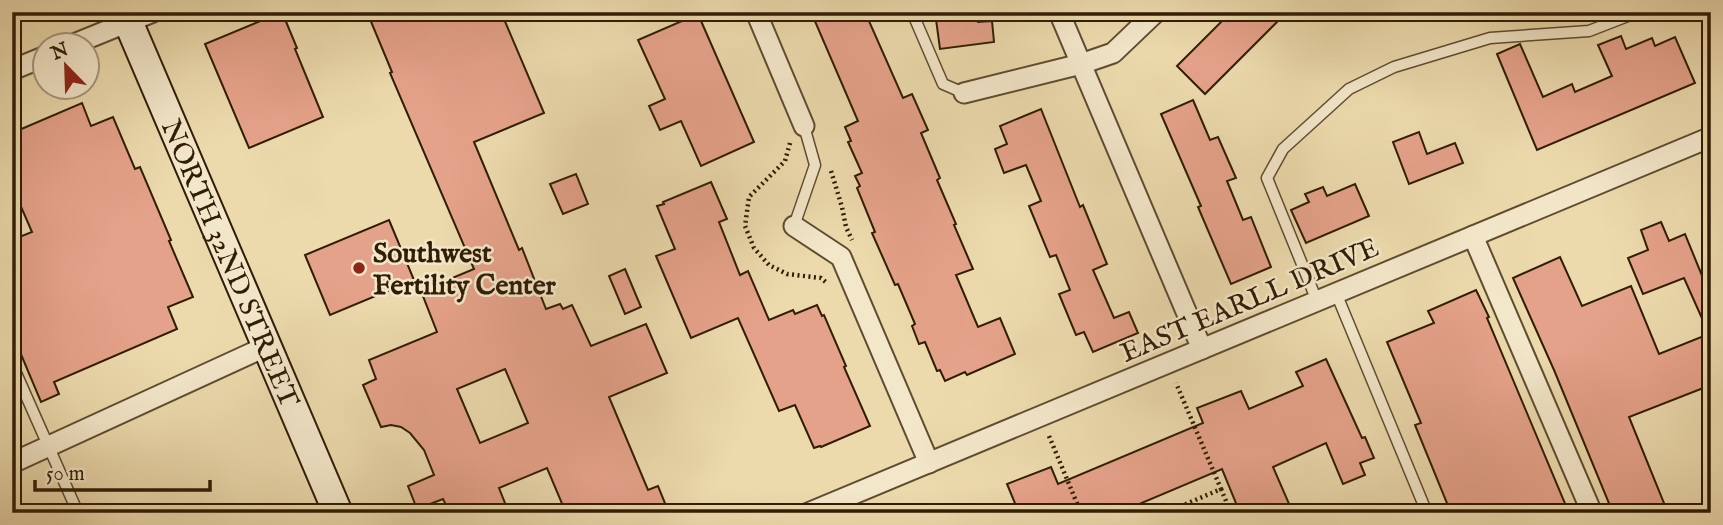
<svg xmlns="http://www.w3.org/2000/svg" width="1723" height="525" font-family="'IM FELL English',serif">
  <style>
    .building { fill: #e5a28a; stroke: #301d05; stroke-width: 2; fill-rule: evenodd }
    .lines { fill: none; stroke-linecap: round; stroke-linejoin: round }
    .service-casing { stroke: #5f4c2f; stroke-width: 13 }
    .minor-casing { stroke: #5f4c2f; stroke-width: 23 }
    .secondary-casing { stroke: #301d05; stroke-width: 32 }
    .path { stroke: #301d05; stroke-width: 4.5; stroke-dasharray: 2 3.5; stroke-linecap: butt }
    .service { stroke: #f3e7ca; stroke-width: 10 }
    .minor { stroke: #f3e7ca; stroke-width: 19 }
    .secondary { stroke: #f3e7ca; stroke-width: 28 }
    .poi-dot { fill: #8f2418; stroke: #f3e7ca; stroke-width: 2.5 }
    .labels { text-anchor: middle; stroke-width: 5; stroke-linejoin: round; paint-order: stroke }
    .poi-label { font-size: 28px; font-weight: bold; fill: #301d05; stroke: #f3e7ca; text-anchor: start }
    .street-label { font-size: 28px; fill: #301d05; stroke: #f3e7ca }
  </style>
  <rect width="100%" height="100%" fill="#ecdaad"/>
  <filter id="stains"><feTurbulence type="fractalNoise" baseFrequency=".00286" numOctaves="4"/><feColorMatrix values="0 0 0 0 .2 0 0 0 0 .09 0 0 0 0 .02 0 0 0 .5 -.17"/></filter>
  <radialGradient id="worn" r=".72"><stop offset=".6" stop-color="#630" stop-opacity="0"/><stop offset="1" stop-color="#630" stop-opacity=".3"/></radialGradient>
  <g class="building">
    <path d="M282 12 297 48 295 49 323 117 249 148 205 44Z"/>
    <path d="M367 12H501L544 113 474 142 519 250 522 248 546 309 560 304 563 309 572 305 591 346 646 324 667 373 609 397 648 490 658 486 669 513H566L547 468 499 488 509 513H450L443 499 417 509 408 486 434 475 424 450 410 433 401 427 391 425 381 427 363 385 376 379 369 360 437 332 421 291 474 269 390 73 392 72ZM505 369 528 423 480 443 457 389Z"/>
    <path d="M811 12H865L903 98 912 94 928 130 921 133 940 178 937 180 956 224 954 225 973 269 956 275 978 327 1000 318 1015 354 967 375 965 372 945 381 940 370 937 371 925 342 919 344 912 326 915 324 898 284 895 285 872 233 875 232 857 188 860 186 855 176 862 173 848 142 851 141 845 127 858 121Z"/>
    <path d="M935 12H977L978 22 992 21 994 42 940 49Z"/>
    <path d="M1236 12H1287L1205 94 1177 66 1225 18 1227 21Z"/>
    <path d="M698 14 754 142 701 166 681 121 660 130 649 106 665 99 638 40Z"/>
    <path d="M1621 36 1626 49 1652 38 1655 46 1675 37 1695 83 1537 150 1497 54 1520 44 1543 97 1572 84 1575 92 1612 76 1598 45Z"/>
    <path d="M1193 100 1210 140 1218 137 1236 178 1227 181 1243 220 1251 217 1271 267 1231 284 1198 207 1201 206 1161 114Z"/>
    <path d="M82 103 91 126 113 117 135 169 140 167 171 240 169 241 193 297 168 307 177 329 54 382 59 394 41 402 12 333V240L32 232 12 186V133Z"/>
    <path d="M1041 109 1080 207 1083 205 1107 264 1093 270 1114 318 1129 312 1138 333 1093 352 1084 332 1076 335 1059 294 1070 290 1056 255 1050 257 1029 206 1041 201 1026 165 1004 173 995 149 1007 144 1000 126Z"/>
    <path d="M1419 132 1427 154 1455 143 1463 163 1409 184 1393 142Z"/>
    <path d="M576 174 588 204 563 214 550 184Z"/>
    <path d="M711 182 727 219 719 222 740 275 748 271 769 320 793 310 795 314 817 305 822 316 824 315 846 366 844 367 870 426 821 447 820 446 814 448 795 405 779 411 738 318 691 338 656 256 675 249 657 206 664 204 663 202Z"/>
    <path d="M1355 184 1369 216 1306 243 1291 210 1309 202 1305 194 1323 187 1327 196Z"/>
    <path d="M389 220 414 280 330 315 305 255Z"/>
    <path d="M1661 222 1669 241 1685 234 1705 283 1711 280V385L1629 417 1668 513H1613L1554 370 1513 278 1560 257 1582 306 1631 286 1659 354 1709 334 1684 278 1643 294 1628 258 1648 250 1641 230Z"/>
    <path d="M625 269 641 307 625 314 609 276Z"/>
    <path d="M1476 290 1489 317 1487 318 1569 513H1451L1415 425 1421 423 1387 342 1434 323 1428 311Z"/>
    <path d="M1326 359 1362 438 1365 437 1374 458 1360 463 1365 475 1343 484 1326 443 1273 467 1293 513H1240L1222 469 1118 513H1019L1007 484 1051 467 1058 484 1203 423 1197 408 1241 391 1249 409 1303 386 1296 372Z"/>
  </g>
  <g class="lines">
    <defs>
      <g id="service">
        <path d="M912 12 943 84 964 93"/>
        <path d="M794 226 815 165 804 126"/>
        <path d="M1336 293 1427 513"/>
        <path d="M1317 301 1267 178 1283 149 1349 89 1394 67 1490 38 1589 31 1638 12"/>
        <path d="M12 364 78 513"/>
      </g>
      <g id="minor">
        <path d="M756 12 804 126"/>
        <path d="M1059 12 1202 349"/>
        <path d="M69 46 153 12"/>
        <path d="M12 70 46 56"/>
        <path d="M964 93 1081 64 1113 53 1156 12"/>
        <path d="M794 226 841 257 929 463"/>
        <path d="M1473 236 1592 513"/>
        <path d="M12 463 267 346"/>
        <path d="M808 513 1711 137"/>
      </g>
      <g id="secondary">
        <path id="s1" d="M124 12 338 513"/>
      </g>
    </defs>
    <use href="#service" class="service-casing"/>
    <use href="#minor" class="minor-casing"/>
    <use href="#secondary" class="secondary-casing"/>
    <g class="path">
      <path d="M790 143 785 161 749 197 745 226 754 248 769 265 787 274 821 278 828 284"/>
      <path d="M831 171 842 207 846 227 852 240"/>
      <path d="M1049 436 1081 513"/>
      <path d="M1221 489 1231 513"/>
      <path d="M1165 513 1221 489 1176 383"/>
    </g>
    <use href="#service" class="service"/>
    <use href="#minor" class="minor"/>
    <use href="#secondary" class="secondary"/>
  </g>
  <circle class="poi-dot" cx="359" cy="268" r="7"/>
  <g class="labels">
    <g class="poi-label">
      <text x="373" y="262">Southwest<tspan x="373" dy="32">Fertility Center</tspan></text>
    </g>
    <g class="street-label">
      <text dy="10" stroke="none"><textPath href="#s1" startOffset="273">NORTH 32ND STREET</textPath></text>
      <text transform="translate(1249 299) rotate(-23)" y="10">EAST EARLL DRIVE</text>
    </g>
  </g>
  <rect width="1723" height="525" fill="none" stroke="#ecdaad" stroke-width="42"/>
  <rect x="14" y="14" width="1695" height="497" fill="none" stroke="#301d05" stroke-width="3.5"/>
  <rect x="21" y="21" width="1681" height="483" fill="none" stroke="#301d05" stroke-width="2"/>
  <g transform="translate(66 66) rotate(337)"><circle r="33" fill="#f3e7ca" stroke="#a5967b" stroke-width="2"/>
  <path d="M0-5L12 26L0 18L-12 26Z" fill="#8f2418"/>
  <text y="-10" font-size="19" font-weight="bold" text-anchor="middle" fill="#301d05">N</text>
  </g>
  <path d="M35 480v10h175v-10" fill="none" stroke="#301d05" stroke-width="3.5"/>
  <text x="46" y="480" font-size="21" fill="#301d05" stroke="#f3e7ca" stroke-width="5" paint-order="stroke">50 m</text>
  <rect width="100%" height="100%" filter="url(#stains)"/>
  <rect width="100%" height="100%" fill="url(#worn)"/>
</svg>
